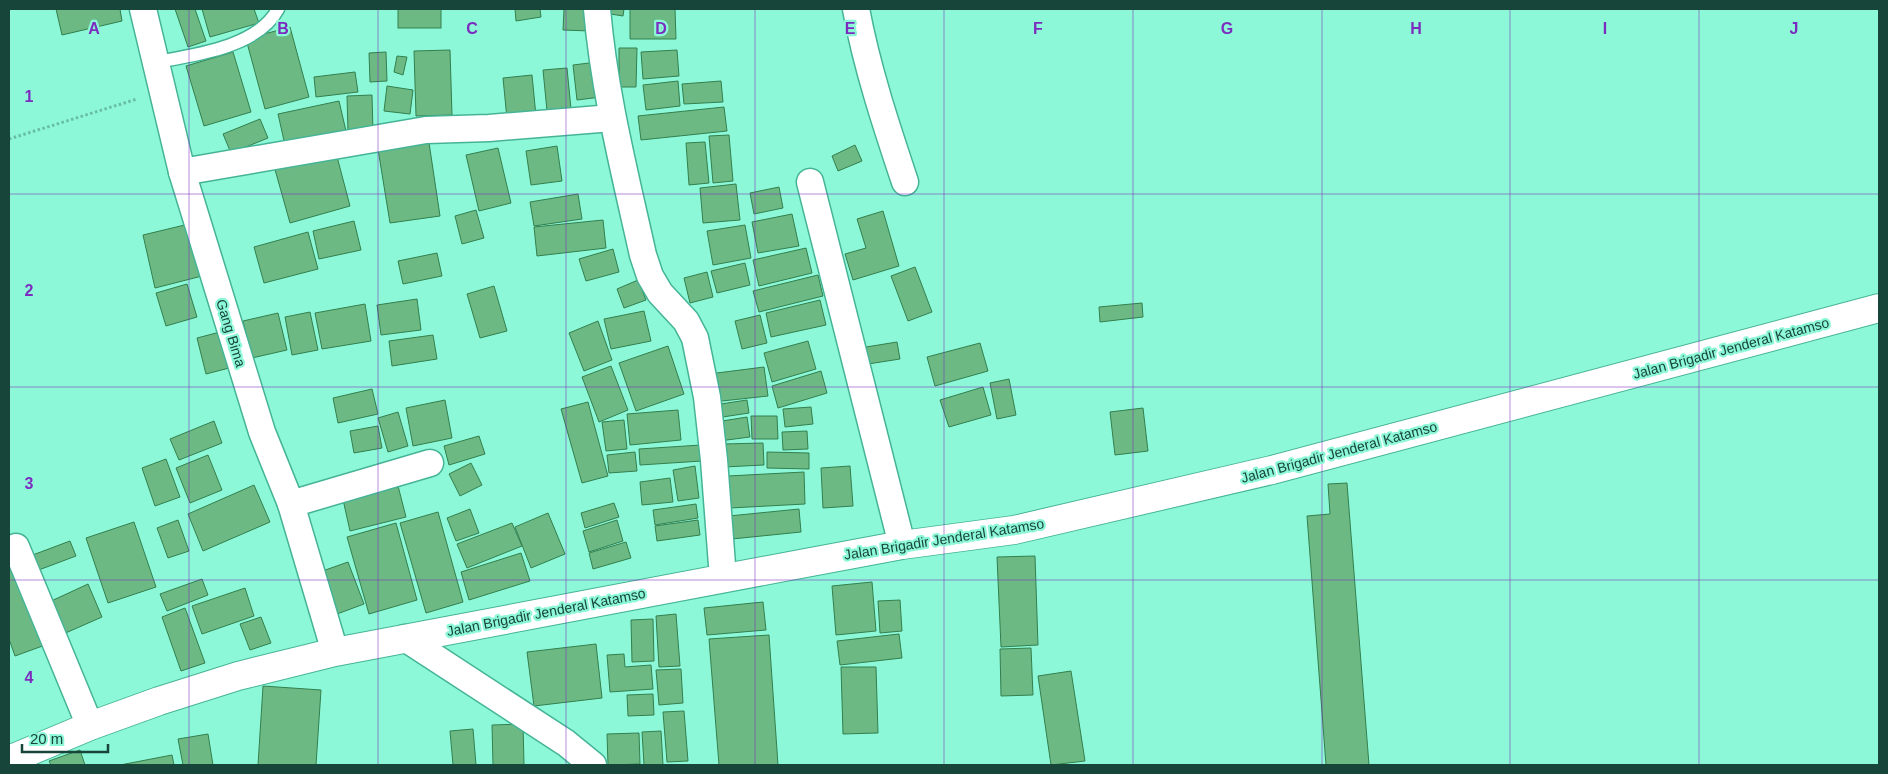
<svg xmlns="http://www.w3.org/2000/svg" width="1888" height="774" font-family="Arial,sans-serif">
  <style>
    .building { fill: #6cb984; stroke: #32804e }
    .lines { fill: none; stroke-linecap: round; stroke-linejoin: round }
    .service-casing { stroke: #45b496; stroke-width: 15 }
    .minor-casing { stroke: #45b496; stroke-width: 29 }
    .primary-casing { stroke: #45b496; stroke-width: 30 }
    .path { stroke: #67bea4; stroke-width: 3; stroke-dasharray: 2.5 2.5; stroke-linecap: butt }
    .service { stroke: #fff; stroke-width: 12 }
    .minor { stroke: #fff; stroke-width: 26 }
    .primary { stroke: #fff; stroke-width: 28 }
    .grid { fill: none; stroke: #7b2cbf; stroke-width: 1; stroke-opacity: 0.55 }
    .labels { text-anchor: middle; stroke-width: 4.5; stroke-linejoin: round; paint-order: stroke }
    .street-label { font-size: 14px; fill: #174539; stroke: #8df8d8 }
    .grid-label { font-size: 16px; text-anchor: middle; font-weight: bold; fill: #7b2cbf; stroke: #8df8d8; stroke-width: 4.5; stroke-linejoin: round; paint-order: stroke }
  </style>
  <rect width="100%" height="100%" fill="#8df8d8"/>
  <g class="building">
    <path d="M56 9H120L122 21 62 35Z"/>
    <path d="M175 9H195L206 41 188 47Z"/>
    <path d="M202 9H254L259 23 210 37Z"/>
    <rect x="398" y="9" width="43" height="19"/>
    <path d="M515 9H540L541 17 516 21Z"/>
    <path d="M564 9H591L590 31 563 30Z"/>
    <path d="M599 9H624L623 16 598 12Z"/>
    <path d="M630 9H675L676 39H630Z"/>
    <path d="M290 27 309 97 265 109 246 39Z"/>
    <path d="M619 48H637L636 87H619Z"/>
    <path d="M450 50 452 115 416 116 414 51Z"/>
    <path d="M677 50 679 76 643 79 641 52Z"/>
    <path d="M233 52 251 112 204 126 186 66Z"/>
    <path d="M386 52 387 81 370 82 369 53Z"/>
    <path d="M397 56 407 57 403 75 394 72Z"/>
    <path d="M597 62 601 97 577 100 573 65Z"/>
    <path d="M567 68 571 109 547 111 543 70Z"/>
    <path d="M355 72 358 92 316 97 314 77Z"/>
    <path d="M532 75 536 116 507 119 503 78Z"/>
    <path d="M678 81 680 106 646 110 643 85Z"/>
    <path d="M721 81 723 102 684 104 682 84Z"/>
    <path d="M387 86 413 90 410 114 384 111Z"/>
    <path d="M372 95 373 132H348L347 96Z"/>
    <path d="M339 101 346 131 285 145 278 114Z"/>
    <path d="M724 107 727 131 641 140 638 116Z"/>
    <path d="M260 119 268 138 231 153 223 134Z"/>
    <path d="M729 135 733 181 713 183 709 136Z"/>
    <path d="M428 136 440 216 390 223 377 143Z"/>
    <path d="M705 142 709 183 689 185 686 143Z"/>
    <path d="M855 145 862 161 838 171 832 156Z"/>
    <path d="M557 146 562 181 531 185 526 151Z"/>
    <path d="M498 148 511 203 479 211 466 155Z"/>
    <path d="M335 149 350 206 290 223 274 166Z"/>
    <path d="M736 184 740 220 703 223 700 188Z"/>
    <path d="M779 187 783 208 754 214 750 193Z"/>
    <path d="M578 194 582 219 534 226 530 202Z"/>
    <path d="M476 210 484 238 462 244 455 216Z"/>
    <path d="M883 211 899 266 853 280 845 254 866 248 857 219Z"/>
    <path d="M792 214 799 246 758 253 752 222Z"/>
    <path d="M603 220 606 248 537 256 534 227Z"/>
    <path d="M354 221 361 250 319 259 313 231Z"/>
    <path d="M193 223 206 275 155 288 143 235Z"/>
    <path d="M745 225 751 258 713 265 707 231Z"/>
    <path d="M308 232 318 269 264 283 254 247Z"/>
    <path d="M806 248 812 273 759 286 753 260Z"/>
    <path d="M613 249 619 272 586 281 579 259Z"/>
    <path d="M437 253 442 276 403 284 398 261Z"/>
    <path d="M745 263 750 285 717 293 711 271Z"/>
    <path d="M915 267 932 312 908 321 891 276Z"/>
    <path d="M707 272 713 297 690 303 684 278Z"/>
    <path d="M818 275 823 296 759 312 753 291Z"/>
    <path d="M638 280 646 300 624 308 617 289Z"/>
    <path d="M187 284 197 317 166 326 156 293Z"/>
    <path d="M494 286 507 331 480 338 467 294Z"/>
    <path d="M417 299 421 330 381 335 377 305Z"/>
    <path d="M820 300 826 325 771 337 766 313Z"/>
    <path d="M1142 303 1143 317 1100 322 1099 307Z"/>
    <path d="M365 304 371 341 322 349 315 313Z"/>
    <path d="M644 311 651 341 611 349 604 319Z"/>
    <path d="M310 312 318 350 292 355 285 317Z"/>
    <path d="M278 313 287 350 252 358 243 321Z"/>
    <path d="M760 315 767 343 742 349 735 321Z"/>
    <path d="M598 321 612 360 584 371 569 333Z"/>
    <path d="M224 331 233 367 206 374 197 338Z"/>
    <path d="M433 335 437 359 392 366 389 341Z"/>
    <path d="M808 341 816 369 772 382 764 353Z"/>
    <path d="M897 342 900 359 868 364 866 347Z"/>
    <path d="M980 343 988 371 935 386 927 357Z"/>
    <path d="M668 346 684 394 636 411 619 363Z"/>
    <path d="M611 366 628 410 599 422 582 377Z"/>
    <path d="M764 367 768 396 713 402 709 374Z"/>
    <path d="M821 371 827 393 778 408 772 386Z"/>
    <path d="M1009 379 1016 415 997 419 990 383Z"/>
    <path d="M983 387 991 415 949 427 940 400Z"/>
    <path d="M372 389 378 414 338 423 333 398Z"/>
    <path d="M445 400 452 438 413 446 406 408Z"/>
    <path d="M747 400 749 413 716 418 714 405Z"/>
    <path d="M588 402 608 476 582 483 561 409Z"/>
    <path d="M811 407 813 424 785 427 783 409Z"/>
    <path d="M1143 408 1148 451 1115 455 1110 412Z"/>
    <path d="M678 410 681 440 630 445 627 414Z"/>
    <path d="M398 412 408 446 388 452 378 418Z"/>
    <path d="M751 416H777L778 439H752Z"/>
    <path d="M747 417 750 437 719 441 716 422Z"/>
    <path d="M624 420 627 449 606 451 602 422Z"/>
    <path d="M214 421 222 443 179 460 170 439Z"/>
    <path d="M378 426 382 448 354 453 350 431Z"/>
    <path d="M807 431 808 449 783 450 782 432Z"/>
    <path d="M479 436 485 454 449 465 444 446Z"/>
    <path d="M763 443 764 465 724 467 723 444Z"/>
    <path d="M701 445 702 461 640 465 639 449Z"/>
    <path d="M635 452 637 471 609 473 607 455Z"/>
    <path d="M767 452 809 453V469L767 468Z"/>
    <path d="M208 455 222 490 190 503 176 468Z"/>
    <path d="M166 459 180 497 155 506 142 468Z"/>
    <path d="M471 463 482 485 460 496 449 474Z"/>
    <path d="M695 466 699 498 678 501 673 470Z"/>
    <path d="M850 466 853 506 823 508 821 468Z"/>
    <path d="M804 472 805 504 730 508 728 476Z"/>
    <path d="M670 478 673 502 642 505 640 482Z"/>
    <path d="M397 482 406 517 350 531 342 495Z"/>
    <path d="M1347 483 1369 765H1326L1307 516 1330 514 1328 484Z"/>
    <path d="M254 485 270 522 203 551 188 514Z"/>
    <path d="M614 503 619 517 585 528 581 513Z"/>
    <path d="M696 504 698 518 655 525 653 510Z"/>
    <path d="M470 509 479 533 456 541 447 518Z"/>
    <path d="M799 509 801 532 732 539 729 516Z"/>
    <path d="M438 512 463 602 426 613 400 523Z"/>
    <path d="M548 513 565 554 531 568 515 527Z"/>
    <path d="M178 520 189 551 168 558 157 528Z"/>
    <path d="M617 520 623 541 589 552 583 531Z"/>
    <path d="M698 520 700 535 657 541 655 526Z"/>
    <path d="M134 522 156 587 108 603 86 538Z"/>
    <path d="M396 523 417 600 369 614 347 537Z"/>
    <path d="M512 523 522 546 467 568 457 544Z"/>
    <path d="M70 541 76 556 36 571 30 556Z"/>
    <path d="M9 542 48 644 15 656 9 639Z"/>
    <path d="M626 542 631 558 593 569 589 553Z"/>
    <path d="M521 553 530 581 469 600 461 572Z"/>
    <path d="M1035 556 1038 645 1001 647 997 557Z"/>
    <path d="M348 562 364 604 329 617 314 574Z"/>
    <path d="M202 579 208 595 167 611 160 594Z"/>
    <path d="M872 582 876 631 836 635 832 586Z"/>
    <path d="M88 584 102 617 61 635 47 603Z"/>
    <path d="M245 588 254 616 202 634 192 606Z"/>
    <path d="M900 600 902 631 880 633 878 601Z"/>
    <path d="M763 602 766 630 707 635 704 608Z"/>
    <path d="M185 608 205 663 181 671 162 617Z"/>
    <path d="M676 614 680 666 659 667 656 616Z"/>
    <path d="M261 617 271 643 250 650 240 624Z"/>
    <path d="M653 619 654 661 632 662 631 620Z"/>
    <path d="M899 634 902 658 840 665 837 641Z"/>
    <path d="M769 635 778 765H719L709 639Z"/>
    <path d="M596 644 602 698 534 706 527 652Z"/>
    <path d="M1031 648 1033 695 1001 696 1000 649Z"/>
    <path d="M624 654 625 667 651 665 653 689 610 692 607 655Z"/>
    <path d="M841 667H876L878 733 843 734Z"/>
    <path d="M681 669 683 703 659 705 656 670Z"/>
    <path d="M1071 671 1085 761 1051 765 1038 676Z"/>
    <path d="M263 686 321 690 316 765H258Z"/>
    <path d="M653 694 654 715 628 716 627 695Z"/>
    <path d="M684 711 688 761 667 762 663 712Z"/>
    <path d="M523 724 524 765H493L492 725Z"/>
    <path d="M473 729 476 765H453L450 731Z"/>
    <path d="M661 731 663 765H644L642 732Z"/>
    <path d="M639 733 640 764 608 765 607 734Z"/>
    <path d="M208 734 213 765H183L178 739Z"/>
    <path d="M80 750 85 765H51L49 761Z"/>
    <path d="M172 755 174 765H120Z"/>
  </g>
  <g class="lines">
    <defs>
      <path id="service" d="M156 62C195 55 258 47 278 9"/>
      <g id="minor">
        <path d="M143 9 182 172 262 432 291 504 335 652"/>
        <path d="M597 9C604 92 625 174 643 255L650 276 660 293 686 321 695 338 707 397 714 460 723 578"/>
        <path d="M856 9C867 68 886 125 905 182"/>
        <path d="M182 172 426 130 489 128 612 118"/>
        <path d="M810 182 902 545"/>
        <path d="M291 504 430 463"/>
        <path d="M16 547 90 726"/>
        <path d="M405 638 566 743 593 765"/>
      </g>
      <path id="primary" d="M9 760 90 726 159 701 238 676 335 652 795 565 902 545 1014 530 1272 470 1879 308"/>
    </defs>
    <use href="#service" class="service-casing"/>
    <use href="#minor" class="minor-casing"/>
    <use href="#primary" class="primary-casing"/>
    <path class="path" d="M9 139 137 99"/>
    <use href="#service" class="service"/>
    <use href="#minor" class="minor"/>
    <use href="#primary" class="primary"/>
  </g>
  <path class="grid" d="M189 9V765M378 9V765M566 9V765M755 9V765M944 9V765M1133 9V765M1322 9V765M1510 9V765M1699 9V765M9 194H1879M9 387H1879M9 580H1879"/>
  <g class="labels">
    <g class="street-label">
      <text transform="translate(231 333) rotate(73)" y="5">Gang Bima</text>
      <text transform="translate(1731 348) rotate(-15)" y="5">Jalan Brigadir Jenderal Katamso</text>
      <text transform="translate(1339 452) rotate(-15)" y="5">Jalan Brigadir Jenderal Katamso</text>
      <text transform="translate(944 539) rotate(-9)" y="5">Jalan Brigadir Jenderal Katamso</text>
      <text transform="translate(546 612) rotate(-11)" y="5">Jalan Brigadir Jenderal Katamso</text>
    </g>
  </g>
  <g class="grid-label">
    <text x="94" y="34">A</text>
    <text x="283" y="34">B</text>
    <text x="472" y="34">C</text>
    <text x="661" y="34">D</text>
    <text x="850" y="34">E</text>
    <text x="1038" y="34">F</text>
    <text x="1227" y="34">G</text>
    <text x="1416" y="34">H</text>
    <text x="1605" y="34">I</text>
    <text x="1794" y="34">J</text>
    <text x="29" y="102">1</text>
    <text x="29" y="296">2</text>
    <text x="29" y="489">3</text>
    <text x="29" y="683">4</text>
  </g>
  <rect width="1888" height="774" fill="none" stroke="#174539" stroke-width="20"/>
  <path d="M22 744v8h86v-8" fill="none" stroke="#174539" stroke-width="2.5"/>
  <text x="30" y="744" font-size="15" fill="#174539" stroke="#8df8d8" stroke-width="4" paint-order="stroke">20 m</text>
</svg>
